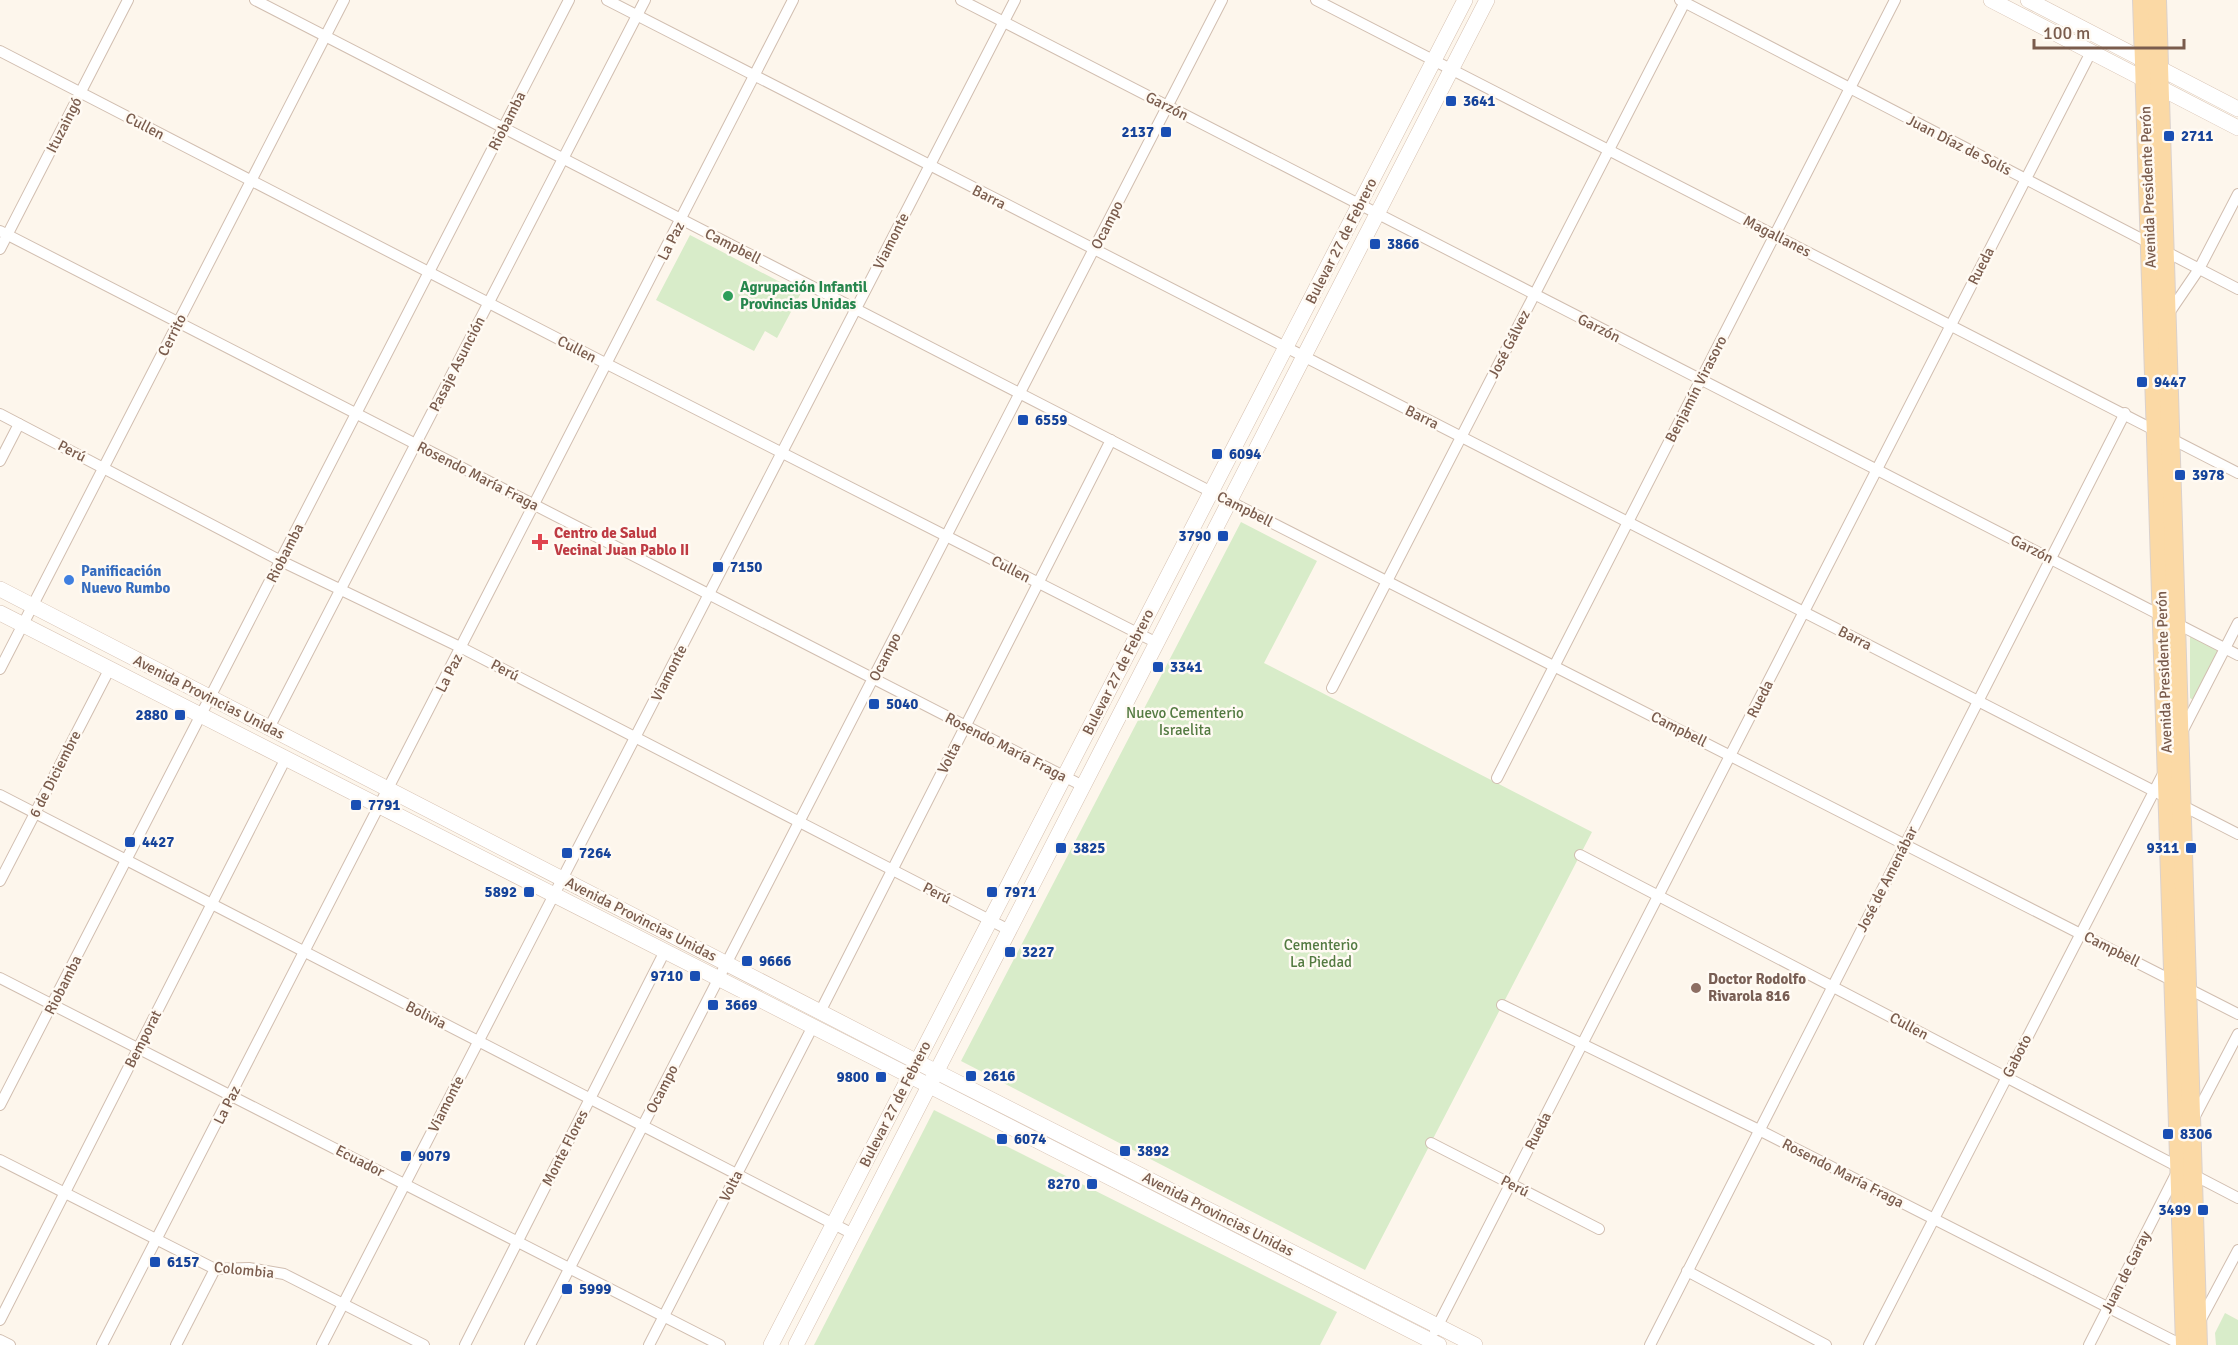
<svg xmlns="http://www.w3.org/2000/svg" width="2238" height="1345" font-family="Signika,sans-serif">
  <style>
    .green { fill: #d8ecc9 }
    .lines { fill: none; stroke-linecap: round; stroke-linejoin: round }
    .street-casing { stroke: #d1beb0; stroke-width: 12 }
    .secondary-casing { stroke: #d6c0b0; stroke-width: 16 }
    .primary-casing { stroke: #dad1cd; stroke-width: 20 }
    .street { stroke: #fff; stroke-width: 10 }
    .secondary { stroke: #fff; stroke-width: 15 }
    .primary { stroke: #fbd9a5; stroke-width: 18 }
    .transit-dot { fill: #1a4fb4; stroke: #fffaf3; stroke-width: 2 }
    .leisure-dot { fill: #2e9e5b; stroke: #fffaf3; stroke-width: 2 }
    .health-dot { fill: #e0444e; stroke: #fffaf3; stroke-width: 2 }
    .shop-dot { fill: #3f7fe0; stroke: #fffaf3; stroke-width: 2 }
    .education-dot { fill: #8d6e63; stroke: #fffaf3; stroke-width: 2 }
    .labels { text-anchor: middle; stroke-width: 5; stroke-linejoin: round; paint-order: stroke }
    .transit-label { font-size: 15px; font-weight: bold; fill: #164399; stroke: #fffaf3; text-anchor: start }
    .street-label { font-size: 15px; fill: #7a5c4d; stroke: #fffaf3 }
    .leisure-label { font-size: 15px; font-weight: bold; fill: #27864d; stroke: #fffaf3; text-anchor: start }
    .health-label { font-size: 15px; font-weight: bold; fill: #be3a42; stroke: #fffaf3; text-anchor: start }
    .shop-label { font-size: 15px; font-weight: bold; fill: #366cbe; stroke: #fffaf3; text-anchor: start }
    .park-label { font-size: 15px; fill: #537a41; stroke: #fffaf3 }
    .education-label { font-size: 15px; font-weight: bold; fill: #785e54; stroke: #fffaf3; text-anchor: start }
  </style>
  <rect width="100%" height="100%" fill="#fdf6ec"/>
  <g class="green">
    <path d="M690 235 801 293 777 338 765 331 754 351 656 300Z"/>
    <path d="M1241 522 1317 561 1264 663 1592 832 1365 1270 961 1061Z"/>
    <path d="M2190 636 2219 651 2193 700 2190 698Z"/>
    <path d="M934 1110 1337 1312 1320 1345H814Z"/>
    <path d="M2225 1313 2238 1320V1345H2216L2215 1333Z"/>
  </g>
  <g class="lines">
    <defs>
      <g id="street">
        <path d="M255 0 1229 501 2238 1014"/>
        <path d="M607 0C1149 280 1695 554 2238 834"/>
        <path d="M961 0 2238 655"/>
        <path d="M1316 0 2238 473"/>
        <path d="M1680 0 2238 289"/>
        <path d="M0 51 607 364 1157 643"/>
        <path d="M0 231 1083 786"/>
        <path d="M0 249 128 0"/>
        <path d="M2169 313 2199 269 2238 194"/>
        <path d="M0 414 281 561 462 648 1009 930"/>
        <path d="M0 461 19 424"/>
        <path d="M0 669 344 0"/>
        <path d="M1332 688 1686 0"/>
        <path d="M269 728 645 0"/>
        <path d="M2182 732 2238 623"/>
        <path d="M1497 778 1895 0"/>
        <path d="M0 795 853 1234"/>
        <path d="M1580 855 2238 1198"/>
        <path d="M0 881 110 668"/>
        <path d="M0 978 720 1345"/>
        <path d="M1502 1005 1759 1130 2182 1345"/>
        <path d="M820 1012 1111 440"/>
        <path d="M0 1105 569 0"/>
        <path d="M2194 1118 2238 1034"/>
        <path d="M1431 1143 1599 1229"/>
        <path d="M0 1160 215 1269 249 1268 284 1274 424 1345"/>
        <path d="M1687 1271 1826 1345"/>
        <path d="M0 1320 286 758"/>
        <path d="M2199 1323 2238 1250"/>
        <path d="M1435 1331 2091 52"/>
        <path d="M0 1340 10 1345"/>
        <path d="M102 1345 793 0"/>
        <path d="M176 1345 215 1269"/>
        <path d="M322 1345 1015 0"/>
        <path d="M465 1345 665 951"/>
        <path d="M530 1345 1222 0"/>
        <path d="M649 1345 813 1026"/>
        <path d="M1650 1345 2125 413"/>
        <path d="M1869 1345 2165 770"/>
        <path d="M2089 1345 2177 1172"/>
      </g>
      <g id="secondary">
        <path d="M1991 0 2238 128"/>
        <path d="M2028 0 2238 109"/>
        <path d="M0 589 931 1069 1475 1345"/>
        <path d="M0 613 1439 1345"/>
        <path d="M771 1345 1465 0"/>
        <path d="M796 1345 1487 0"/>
      </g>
      <g id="primary">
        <path d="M2142 0 2185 1345"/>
        <path d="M2157 0 2198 1345"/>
      </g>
    </defs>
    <use href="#street" class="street-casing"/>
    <use href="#secondary" class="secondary-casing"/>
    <use href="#primary" class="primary-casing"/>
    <use href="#street" class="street"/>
    <use href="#secondary" class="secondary"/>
    <use href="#primary" class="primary"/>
  </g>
  <g class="transit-dot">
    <rect x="1445" y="95" width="12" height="12" rx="3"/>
    <rect x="1160" y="126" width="12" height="12" rx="3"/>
    <rect x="2163" y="130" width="12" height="12" rx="3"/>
    <rect x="1369" y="238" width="12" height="12" rx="3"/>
    <rect x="2136" y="376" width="12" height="12" rx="3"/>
    <rect x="1017" y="414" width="12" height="12" rx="3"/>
    <rect x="1211" y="448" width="12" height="12" rx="3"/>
    <rect x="2174" y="469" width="12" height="12" rx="3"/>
    <rect x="1217" y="530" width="12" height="12" rx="3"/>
    <rect x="712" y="561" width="12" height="12" rx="3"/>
    <rect x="1152" y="661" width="12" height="12" rx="3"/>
    <rect x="868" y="698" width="12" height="12" rx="3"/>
    <rect x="174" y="709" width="12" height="12" rx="3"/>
    <rect x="350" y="799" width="12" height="12" rx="3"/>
    <rect x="124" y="836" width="12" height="12" rx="3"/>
    <rect x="1055" y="842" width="12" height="12" rx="3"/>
    <rect x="2185" y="842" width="12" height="12" rx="3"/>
    <rect x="561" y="847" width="12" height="12" rx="3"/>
    <rect x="523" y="886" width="12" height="12" rx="3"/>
    <rect x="986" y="886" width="12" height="12" rx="3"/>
    <rect x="1004" y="946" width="12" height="12" rx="3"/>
    <rect x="741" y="955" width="12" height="12" rx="3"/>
    <rect x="689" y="970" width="12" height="12" rx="3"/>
    <rect x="707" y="999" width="12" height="12" rx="3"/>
    <rect x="965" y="1070" width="12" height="12" rx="3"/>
    <rect x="875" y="1071" width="12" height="12" rx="3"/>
    <rect x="2162" y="1128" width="12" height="12" rx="3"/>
    <rect x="996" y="1133" width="12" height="12" rx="3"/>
    <rect x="1119" y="1145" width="12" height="12" rx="3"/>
    <rect x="400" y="1150" width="12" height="12" rx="3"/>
    <rect x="1086" y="1178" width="12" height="12" rx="3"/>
    <rect x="2197" y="1204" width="12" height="12" rx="3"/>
    <rect x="149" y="1256" width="12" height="12" rx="3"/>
    <rect x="561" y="1283" width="12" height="12" rx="3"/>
  </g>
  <circle class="leisure-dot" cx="728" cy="296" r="6"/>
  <path class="health-dot" d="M537 533h6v6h6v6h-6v6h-6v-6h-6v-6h6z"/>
  <circle class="shop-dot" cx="69" cy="580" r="6"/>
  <circle class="education-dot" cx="1696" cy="988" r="6"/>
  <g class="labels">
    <g class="transit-label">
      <text x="1463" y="106">3641</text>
      <text x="1154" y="137" text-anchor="end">2137</text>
      <text x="2181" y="141">2711</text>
      <text x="1387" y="249">3866</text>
      <text x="2154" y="387">9447</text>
      <text x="1035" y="425">6559</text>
      <text x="1229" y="459">6094</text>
      <text x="2192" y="480">3978</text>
      <text x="1211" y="541" text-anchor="end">3790</text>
      <text x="730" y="572">7150</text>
      <text x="1170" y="672">3341</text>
      <text x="886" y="709">5040</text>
      <text x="168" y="720" text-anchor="end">2880</text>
      <text x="368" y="810">7791</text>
      <text x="142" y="847">4427</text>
      <text x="1073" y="853">3825</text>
      <text x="2179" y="853" text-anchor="end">9311</text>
      <text x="579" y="858">7264</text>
      <text x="517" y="897" text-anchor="end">5892</text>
      <text x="1004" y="897">7971</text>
      <text x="1022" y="957">3227</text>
      <text x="759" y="966">9666</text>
      <text x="683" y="981" text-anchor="end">9710</text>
      <text x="725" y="1010">3669</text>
      <text x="983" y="1081">2616</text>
      <text x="869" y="1082" text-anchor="end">9800</text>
      <text x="2180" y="1139">8306</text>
      <text x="1014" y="1144">6074</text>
      <text x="1137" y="1156">3892</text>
      <text x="418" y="1161">9079</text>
      <text x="1080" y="1189" text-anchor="end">8270</text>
      <text x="2191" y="1215" text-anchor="end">3499</text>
      <text x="167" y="1267">6157</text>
      <text x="579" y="1294">5999</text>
    </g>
    <g class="street-label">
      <text transform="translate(1167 106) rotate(27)" y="5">Garzón</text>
      <text transform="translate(507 121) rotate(-63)" y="5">Riobamba</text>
      <text transform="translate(64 125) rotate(-63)" y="5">Ituzaingó</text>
      <text transform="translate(145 126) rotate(27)" y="5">Cullen</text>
      <text transform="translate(1959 145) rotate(27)" y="5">Juan Díaz de Solís</text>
      <text transform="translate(2148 187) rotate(-92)" y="5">Avenida Presidente Perón</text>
      <text transform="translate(989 197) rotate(27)" y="5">Barra</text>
      <text transform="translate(1107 225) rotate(-63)" y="5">Ocampo</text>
      <text transform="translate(1777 236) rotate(27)" y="5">Magallanes</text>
      <text transform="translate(671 241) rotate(-63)" y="5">La Paz</text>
      <text transform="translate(891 241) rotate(-63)" y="5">Viamonte</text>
      <text transform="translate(1341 241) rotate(-63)" y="5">Bulevar 27 de Febrero</text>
      <text transform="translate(733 246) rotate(27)" y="5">Campbell</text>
      <text transform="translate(1981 266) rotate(-63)" y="5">Rueda</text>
      <text transform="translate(1599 328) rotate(27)" y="5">Garzón</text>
      <text transform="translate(172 335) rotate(-63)" y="5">Cerrito</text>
      <text transform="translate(1509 344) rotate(-63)" y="5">José Gálvez</text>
      <text transform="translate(577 349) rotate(27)" y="5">Cullen</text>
      <text transform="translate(457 364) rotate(-63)" y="5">Pasaje Asunción</text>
      <text transform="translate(1696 389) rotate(-63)" y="5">Benjamín Virasoro</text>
      <text transform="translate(1422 417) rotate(26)" y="5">Barra</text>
      <text transform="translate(72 451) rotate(27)" y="5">Perú</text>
      <text transform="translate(478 476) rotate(27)" y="5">Rosendo María Fraga</text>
      <text transform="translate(1245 509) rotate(27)" y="5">Campbell</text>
      <text transform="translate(2032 549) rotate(27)" y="5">Garzón</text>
      <text transform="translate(285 553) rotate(-63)" y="5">Riobamba</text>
      <text transform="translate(1011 569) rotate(27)" y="5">Cullen</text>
      <text transform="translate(1855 638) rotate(27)" y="5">Barra</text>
      <text transform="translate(885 657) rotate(-63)" y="5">Ocampo</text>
      <text transform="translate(505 670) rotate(27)" y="5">Perú</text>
      <text transform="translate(1118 672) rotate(-63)" y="5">Bulevar 27 de Febrero</text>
      <text transform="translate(2164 672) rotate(-92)" y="5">Avenida Presidente Perón</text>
      <text transform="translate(449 673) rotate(-63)" y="5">La Paz</text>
      <text transform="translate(669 673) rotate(-63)" y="5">Viamonte</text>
      <text transform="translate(209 697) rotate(27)" y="5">Avenida Provincias Unidas</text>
      <text transform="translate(1760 699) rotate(-63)" y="5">Rueda</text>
      <text transform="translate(1679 729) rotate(27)" y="5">Campbell</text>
      <text transform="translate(1006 747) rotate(27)" y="5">Rosendo María Fraga</text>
      <text transform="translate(949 758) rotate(-63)" y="5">Volta</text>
      <text transform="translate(55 774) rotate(-63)" y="5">6 de Diciembre</text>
      <text transform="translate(1887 879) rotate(-63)" y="5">José de Amenábar</text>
      <text transform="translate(937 893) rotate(27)" y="5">Perú</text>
      <text transform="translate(641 919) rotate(27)" y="5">Avenida Provincias Unidas</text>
      <text transform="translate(2112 949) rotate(27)" y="5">Campbell</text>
      <text transform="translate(63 985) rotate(-63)" y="5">Riobamba</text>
      <text transform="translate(426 1015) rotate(27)" y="5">Bolivia</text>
      <text transform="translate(1909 1026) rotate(28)" y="5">Cullen</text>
      <text transform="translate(143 1039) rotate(-63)" y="5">Bemporat</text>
      <text transform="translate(2017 1056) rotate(-63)" y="5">Gaboto</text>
      <text transform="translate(662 1089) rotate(-63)" y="5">Ocampo</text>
      <text transform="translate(446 1104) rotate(-63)" y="5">Viamonte</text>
      <text transform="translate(895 1104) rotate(-63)" y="5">Bulevar 27 de Febrero</text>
      <text transform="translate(227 1105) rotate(-63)" y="5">La Paz</text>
      <text transform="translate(1538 1131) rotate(-63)" y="5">Rueda</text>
      <text transform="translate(565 1148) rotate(-63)" y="5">Monte Flores</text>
      <text transform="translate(360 1161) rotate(27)" y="5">Ecuador</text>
      <text transform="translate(1843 1173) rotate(27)" y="5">Rosendo María Fraga</text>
      <text transform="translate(731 1186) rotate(-63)" y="5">Volta</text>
      <text transform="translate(1515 1186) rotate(27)" y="5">Perú</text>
      <text transform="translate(1218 1214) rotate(27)" y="5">Avenida Provincias Unidas</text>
      <text transform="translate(244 1270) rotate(6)" y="5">Colombia</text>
      <text transform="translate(2126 1272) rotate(-63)" y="5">Juan de Garay</text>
    </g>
    <g class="leisure-label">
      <text x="740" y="292">Agrupación Infantil<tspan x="740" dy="17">Provincias Unidas</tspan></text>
    </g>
    <g class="health-label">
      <text x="554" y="538">Centro de Salud<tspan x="554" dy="17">Vecinal Juan Pablo II</tspan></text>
    </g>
    <g class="shop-label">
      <text x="81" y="576">Panificación<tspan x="81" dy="17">Nuevo Rumbo</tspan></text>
    </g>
    <g class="park-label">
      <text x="1185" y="718">Nuevo Cementerio<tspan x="1185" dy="17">Israelita</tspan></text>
      <text x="1321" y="950">Cementerio<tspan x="1321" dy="17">La Piedad</tspan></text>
    </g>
    <g class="education-label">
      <text x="1708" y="984">Doctor Rodolfo<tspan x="1708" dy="17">Rivarola 816</tspan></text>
    </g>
  </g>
  <path d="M2034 39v9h150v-9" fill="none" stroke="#7a5c4d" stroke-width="3"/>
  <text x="2043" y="39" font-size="18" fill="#7a5c4d" stroke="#fffaf3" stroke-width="4.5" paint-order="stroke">100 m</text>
</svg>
